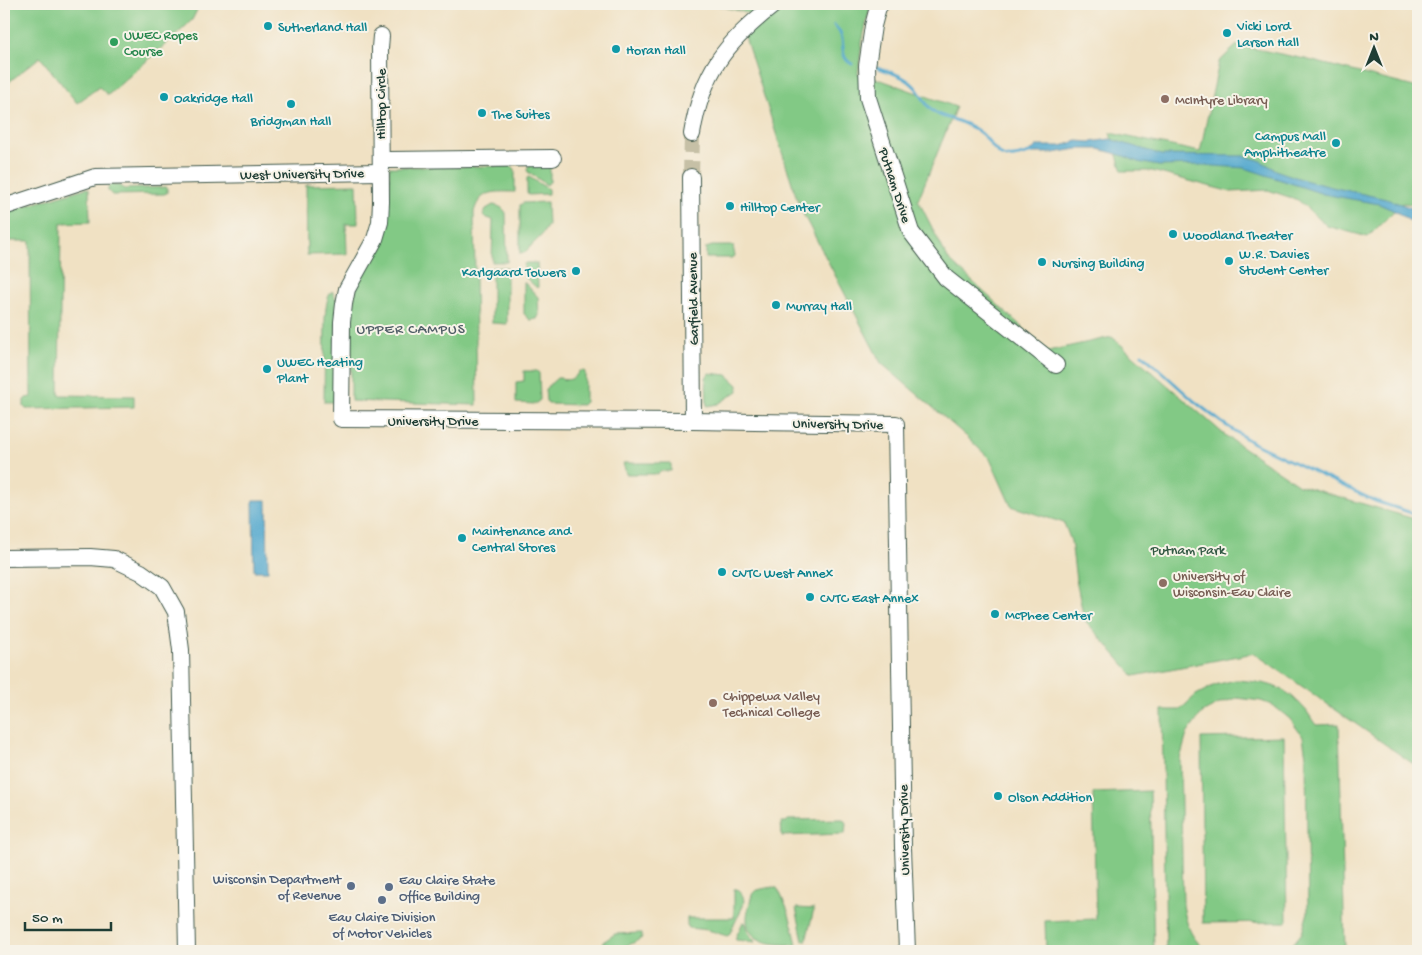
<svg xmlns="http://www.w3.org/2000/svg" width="1422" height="955" font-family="'Gochi Hand',sans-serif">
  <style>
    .green { fill: #82c985; stroke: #50835c }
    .water { fill: #52a8ce; stroke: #387281 }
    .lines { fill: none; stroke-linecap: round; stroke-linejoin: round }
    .stream { stroke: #52a8ce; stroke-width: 3 }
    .minor-tunnel { stroke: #c6c0a6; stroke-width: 16; stroke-dasharray: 16 8; stroke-linecap: butt }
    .minor-casing { stroke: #3e5649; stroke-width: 18 }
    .minor { stroke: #fff; stroke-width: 16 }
    .culture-dot { fill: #0f9aa8; stroke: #f7f3e8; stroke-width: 2 }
    .leisure-dot { fill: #2e9e5b; stroke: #f7f3e8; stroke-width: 2 }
    .education-dot { fill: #8d6e63; stroke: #f7f3e8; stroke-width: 2 }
    .service-dot { fill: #5c6f8a; stroke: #f7f3e8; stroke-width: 2 }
    .labels { text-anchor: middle; stroke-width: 4; stroke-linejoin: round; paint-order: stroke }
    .culture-label { font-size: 14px; fill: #0d838f; stroke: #f7f3e8; text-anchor: start }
    .leisure-label { font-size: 14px; fill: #27864d; stroke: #f7f3e8; text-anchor: start }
    .education-label { font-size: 14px; fill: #785e54; stroke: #f7f3e8; text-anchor: start }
    .street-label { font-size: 14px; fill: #1f3d34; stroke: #f7f3e8 }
    .park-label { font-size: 14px; fill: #335944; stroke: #f7f3e8 }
    .service-label { font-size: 14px; fill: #4e5e75; stroke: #f7f3e8; text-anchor: end }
    .neighbourhood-label { font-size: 15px; letter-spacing: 1px; fill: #515f68; stroke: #f7f3e8 }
  </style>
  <rect width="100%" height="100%" fill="#f7f3e8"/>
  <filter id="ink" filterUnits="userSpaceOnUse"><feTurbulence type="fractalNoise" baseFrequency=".02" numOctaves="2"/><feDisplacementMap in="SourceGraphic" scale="10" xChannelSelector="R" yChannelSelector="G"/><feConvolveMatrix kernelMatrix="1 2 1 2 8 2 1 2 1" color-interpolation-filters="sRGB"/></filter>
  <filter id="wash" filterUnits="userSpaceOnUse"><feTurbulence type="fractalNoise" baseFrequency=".0096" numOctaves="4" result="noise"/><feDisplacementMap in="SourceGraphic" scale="20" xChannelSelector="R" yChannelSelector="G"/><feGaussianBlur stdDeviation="1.12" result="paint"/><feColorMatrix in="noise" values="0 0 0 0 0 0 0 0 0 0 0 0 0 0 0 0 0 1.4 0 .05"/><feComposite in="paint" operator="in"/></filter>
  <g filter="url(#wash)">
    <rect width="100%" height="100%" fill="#f0e1c3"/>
    <g class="green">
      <path d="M4 4H200L192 20 184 28 108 95 99 87 77 103 40 57 4 86Z"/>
      <path d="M712 4H871L862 42 858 74 870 76 956 107 918 200 948 259 1048 351 1112 337 1226 436 1299 485 1418 520V763H1412L1254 653 1134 676 1084 619 1076 580 1071 541 1064 523 1011 506 990 459 966 436 881 363 800 208 743 31 759 16Z"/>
      <path d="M1237 45 1305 59 1418 88V205L1402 203 1368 237 1327 226 1298 200 1268 190 1231 192 1152 171H1122L1110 133 1200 152 1219 62Z"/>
      <path d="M529 165H548L550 166V182L548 183 547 185 528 172 527 170Z"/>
      <path d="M512 166 515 169V192C496 192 480 189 474 212L477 405 351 401V322L355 293 361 275 388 216 390 185 389 167Z"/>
      <path d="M529 177 548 189V194L528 195 527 193V178Z"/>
      <path d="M113 184 118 185 124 189 167 187V193L164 194 112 195 108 191C108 187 109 185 113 184Z"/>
      <path d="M357 184 358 224H346L347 254 307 255 306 185Z"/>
      <path d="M86 188 89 189 90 222 61 223 59 395 134 396V407L26 409 24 407V400L26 398 31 397 30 241H4V215L19 208Z"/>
      <path d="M547 202 548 225 541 236 524 253 520 254V205L523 203Z"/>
      <path d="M493 205C500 206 503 208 506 213L507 262H492L493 220 485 217 483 215 486 209Z"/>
      <path d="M712 246H733L735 256 731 258H706V248Z"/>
      <path d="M526 263H537L538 287 537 288 524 276V264Z"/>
      <path d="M492 267H507V324L492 323Z"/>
      <path d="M524 282 538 297 539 315 537 319 530 320 524 314Z"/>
      <path d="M332 291 337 301 334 402H324L325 318C326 309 326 298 332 291Z"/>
      <path d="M524 371H537L539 373 540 400 535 404 516 403V382L524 381Z"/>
      <path d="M579 371H584L585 372V402L582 405 548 404 546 401 545 389 557 378H560C568 382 575 379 579 371Z"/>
      <path d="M709 373 727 375 738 385V391L718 404 707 406 706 378Z"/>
      <path d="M623 463H669L671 464V471H661L658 474H626Z"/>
      <path d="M1235 680C1262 682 1283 684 1302 706 1308 711 1311 719 1316 725L1339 724 1345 951H1287L1302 933 1308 912 1306 756 1303 737 1290 719 1274 706 1261 701 1237 698 1221 703 1202 713 1187 734 1180 759 1183 905C1187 926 1190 937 1207 951H1166L1162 710H1180L1196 695 1215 685Z"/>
      <path d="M1284 736 1287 922 1203 923 1201 738Z"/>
      <path d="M1150 791 1154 951H1046L1045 921 1096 919 1093 793Z"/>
      <path d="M843 819 846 823 845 834 782 836 781 822H786L788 820Z"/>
      <path d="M773 887 777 888C788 906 792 924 797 944L795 945C782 944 768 945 757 938 744 930 746 915 750 903 751 899 751 895 754 892 758 889 767 888 773 887Z"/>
      <path d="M734 889H737C743 894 745 898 743 906L729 935 727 936 708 930 689 928 687 925V918H734Z"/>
      <path d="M796 908 814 909 806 941 803 940Z"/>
      <path d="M743 922H744L748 932 755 942 736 940 735 939Z"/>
      <path d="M642 933V938C631 944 614 955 602 944L603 942 615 934Z"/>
    </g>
    <g class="water">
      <path d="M1110 139 1162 155 1244 156 1259 160 1278 171 1304 180 1336 188 1386 199 1418 210V227L1397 212 1379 204 1323 194 1245 168 1200 165 1159 166 1138 162 1124 156 1099 149H1077L1054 153H1029L1036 146H1061L1077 141 1091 142Z"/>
      <path d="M253 500H267L268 571H254Z"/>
    </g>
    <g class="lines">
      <g class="stream">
        <path d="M834 25C838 29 841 33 842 39 844 50 841 58 852 64"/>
        <path d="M876 67C893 73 909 77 919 92 924 99 926 106 933 111 940 117 949 118 958 121 966 124 975 128 982 134 989 140 994 152 1003 156 1012 160 1024 154 1033 152"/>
        <path d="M1142 354 1194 401 1221 422 1253 443 1375 501 1418 515"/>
      </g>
    </g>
  </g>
  <g filter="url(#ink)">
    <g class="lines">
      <path class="minor-tunnel" d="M691 177 692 134"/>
      <defs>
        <g id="minor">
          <path d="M881 4 878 7 873 26 867 66 868 98 911 232 946 278 1056 365"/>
          <path d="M381 36 380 48 381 202 380 222 375 239 347 289 344 304 342 322 341 419 693 421 896 424 903 848 907 951"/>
          <path d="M692 134C702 72 726 42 775 4"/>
          <path d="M389 160 553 158"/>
          <path d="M691 177 693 421"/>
          <path d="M4 207 95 177 380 172"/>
          <path d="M4 558 90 557 114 559 141 572 162 587 176 612 181 650 187 951"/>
        </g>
      </defs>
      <use href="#minor" class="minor-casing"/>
      <use href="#minor" class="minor"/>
    </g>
  </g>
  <g class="culture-dot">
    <circle cx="268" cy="26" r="5"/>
    <circle cx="1227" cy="33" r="5"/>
    <circle cx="616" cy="49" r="5"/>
    <circle cx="164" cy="97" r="5"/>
    <circle cx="291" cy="104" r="5"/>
    <circle cx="482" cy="113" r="5"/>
    <circle cx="1336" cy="143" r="5"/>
    <circle cx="730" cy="206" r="5"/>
    <circle cx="1173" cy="234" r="5"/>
    <circle cx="1229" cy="261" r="5"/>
    <circle cx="1042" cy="262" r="5"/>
    <circle cx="576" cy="271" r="5"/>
    <circle cx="776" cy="305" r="5"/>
    <circle cx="267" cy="369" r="5"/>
    <circle cx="462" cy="538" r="5"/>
    <circle cx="722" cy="572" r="5"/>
    <circle cx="810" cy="597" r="5"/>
    <circle cx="995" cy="614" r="5"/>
    <circle cx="998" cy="796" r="5"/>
  </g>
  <circle class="leisure-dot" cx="114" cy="42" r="5"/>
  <g class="education-dot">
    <circle cx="1165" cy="99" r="5"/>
    <circle cx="1163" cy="583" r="5"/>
    <circle cx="713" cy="703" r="5"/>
  </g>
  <g class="service-dot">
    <circle cx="351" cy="886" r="5"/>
    <circle cx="389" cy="887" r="5"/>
    <circle cx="382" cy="900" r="5"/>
  </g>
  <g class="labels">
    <g class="culture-label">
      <text x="1237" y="30">Vicki Lord<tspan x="1237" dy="16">Larson Hall</tspan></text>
      <text x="278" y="31">Sutherland Hall</text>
      <text x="626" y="54">Horan Hall</text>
      <text x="174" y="102">Oakridge Hall</text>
      <text x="492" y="118">The Suites</text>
      <text x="291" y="125" text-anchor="middle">Bridgman Hall</text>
      <text x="1326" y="140" text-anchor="end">Campus Mall<tspan x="1326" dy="16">Amphitheatre</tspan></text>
      <text x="740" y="211">Hilltop Center</text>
      <text x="1183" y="239">Woodland Theater</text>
      <text x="1239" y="258">W.R. Davies<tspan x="1239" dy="16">Student Center</tspan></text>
      <text x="1052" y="267">Nursing Building</text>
      <text x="566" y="276" text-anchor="end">Karlgaard Towers</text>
      <text x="786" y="310">Murray Hall</text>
      <text x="277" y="366">UWEC Heating<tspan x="277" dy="16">Plant</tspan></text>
      <text x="472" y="535">Maintenance and<tspan x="472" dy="16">Central Stores</tspan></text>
      <text x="732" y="577">CVTC West Annex</text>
      <text x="820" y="602">CVTC East Annex</text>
      <text x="1005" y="619">McPhee Center</text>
      <text x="1008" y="801">Olson Addition</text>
    </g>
    <g class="leisure-label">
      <text x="124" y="39">UWEC Ropes<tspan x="124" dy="16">Course</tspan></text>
    </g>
    <g class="education-label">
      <text x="1175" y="104">McIntyre Library</text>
      <text x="1173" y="580">University of<tspan x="1173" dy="16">Wisconsin-Eau Claire</tspan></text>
      <text x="723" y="700">Chippewa Valley<tspan x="723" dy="16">Technical College</tspan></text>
    </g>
    <g class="street-label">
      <text transform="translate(380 104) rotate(-90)" y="5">Hilltop Circle</text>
      <text transform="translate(302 173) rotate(-1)" y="5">West University Drive</text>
      <text transform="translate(896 185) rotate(72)" y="5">Putnam Drive</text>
      <text transform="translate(692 299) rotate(-91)" y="5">Garfield Avenue</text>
      <text x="433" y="425">University Drive</text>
      <text transform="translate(838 423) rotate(1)" y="5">University Drive</text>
      <text transform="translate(903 830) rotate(-91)" y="5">University Drive</text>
    </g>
    <g class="park-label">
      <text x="1188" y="554">Putnam Park</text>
    </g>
    <g class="service-label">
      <text x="341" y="883">Wisconsin Department<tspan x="341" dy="16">of Revenue</tspan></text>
      <text x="399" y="884" text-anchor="start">Eau Claire State<tspan x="399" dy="16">Office Building</tspan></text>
      <text x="382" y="921" text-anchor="middle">Eau Claire Division<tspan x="382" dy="16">of Motor Vehicles</tspan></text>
    </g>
    <g class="neighbourhood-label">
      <text x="411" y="333">UPPER CAMPUS</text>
    </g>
  </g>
  <rect width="1422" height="955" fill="none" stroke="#f7f3e8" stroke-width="20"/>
  <g transform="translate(1374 48)" stroke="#f7f3e8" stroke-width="4" paint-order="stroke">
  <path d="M0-4L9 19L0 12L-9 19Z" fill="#1f3d34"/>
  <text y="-8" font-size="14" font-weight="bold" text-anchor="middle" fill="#1f3d34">N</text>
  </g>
  <path d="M25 922v8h86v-8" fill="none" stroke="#1f3d34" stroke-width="2.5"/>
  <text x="32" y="922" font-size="15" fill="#1f3d34" stroke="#f7f3e8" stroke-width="4" paint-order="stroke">50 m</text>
</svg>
